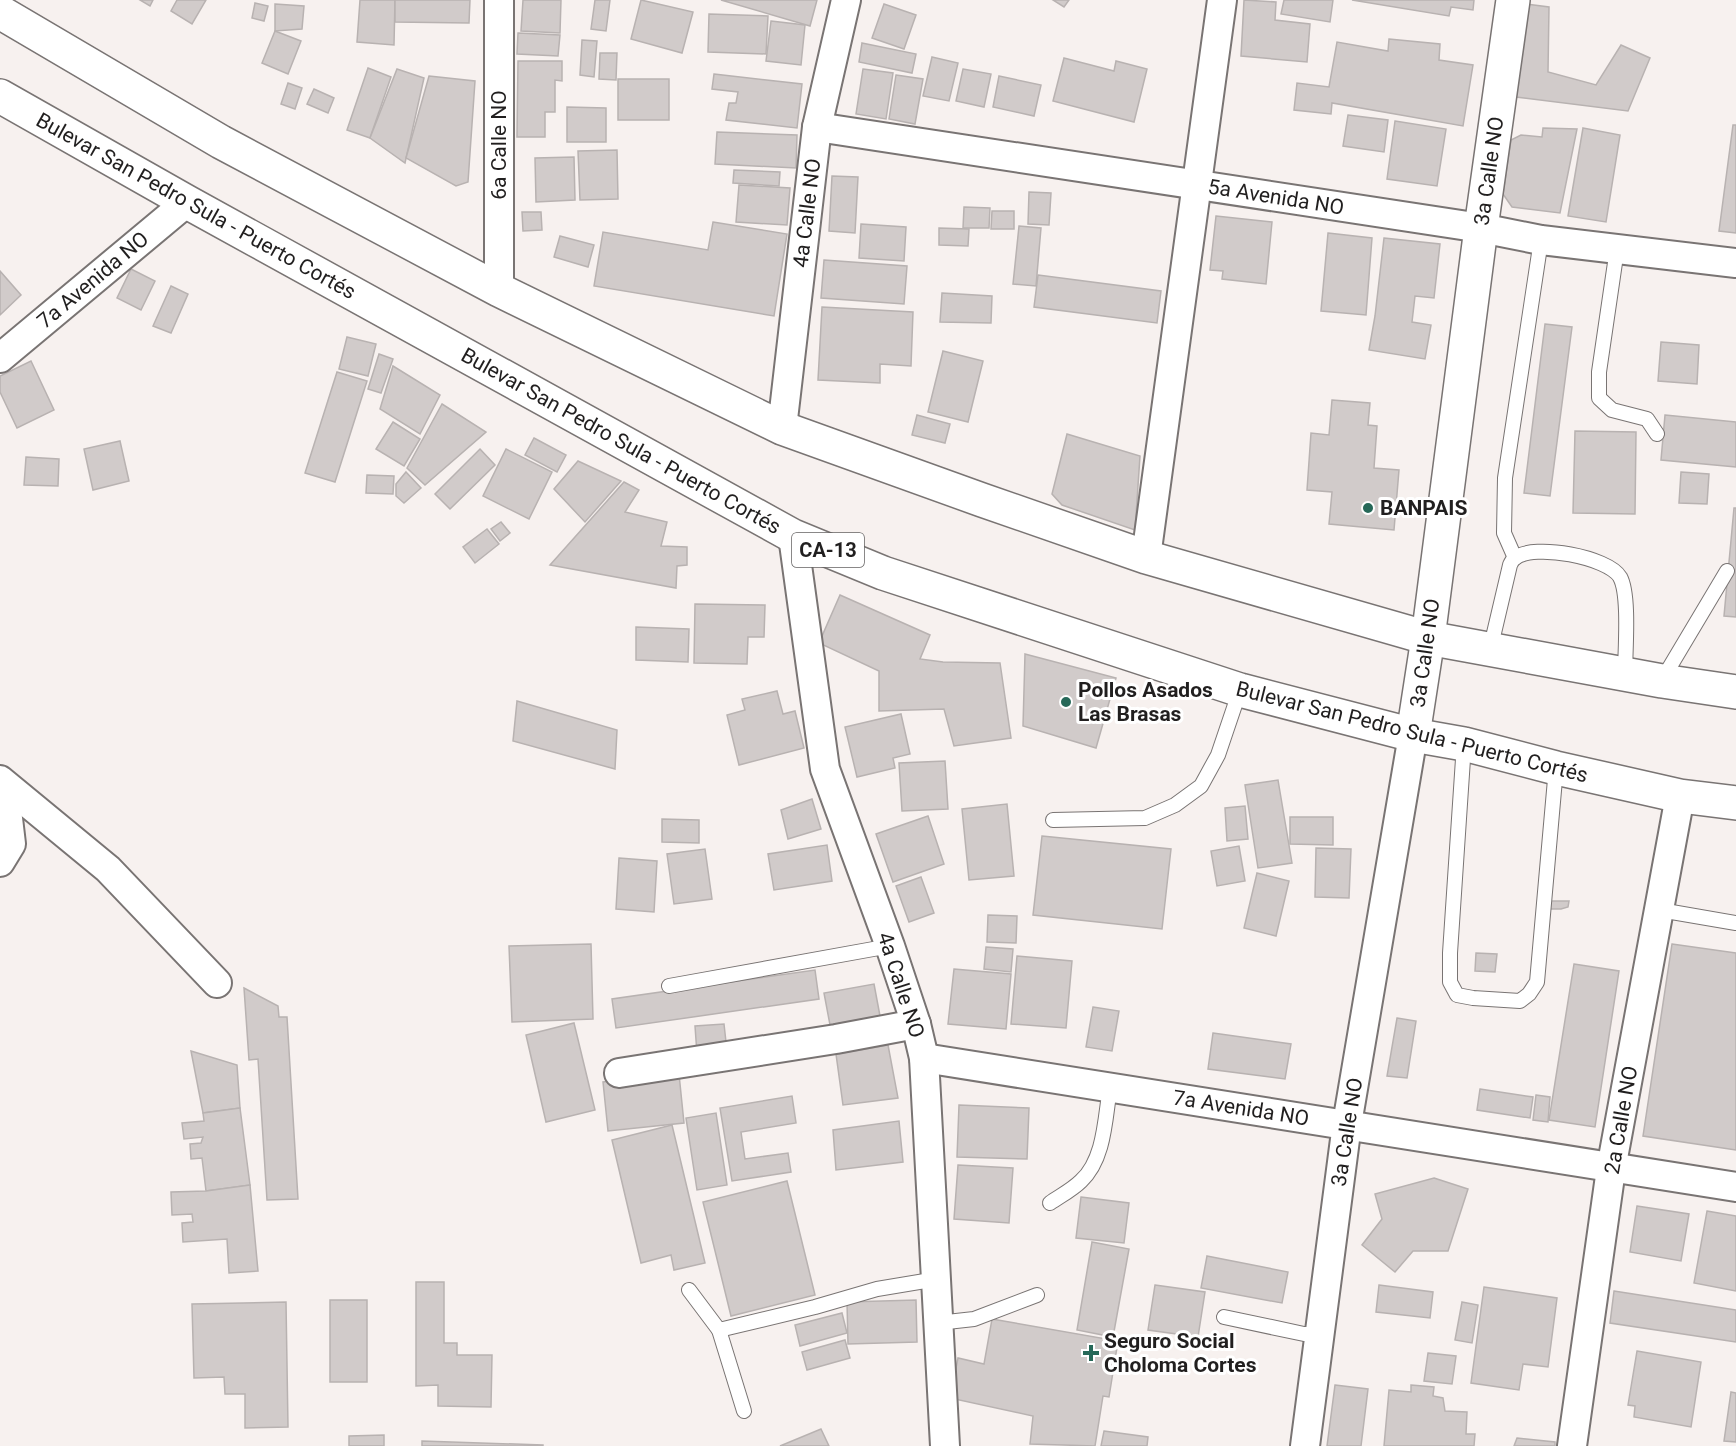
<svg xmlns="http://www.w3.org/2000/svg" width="1736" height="1446" font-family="Roboto,sans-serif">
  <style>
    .building { fill: #d1cbca; stroke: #b8b2b1; stroke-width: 1.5 }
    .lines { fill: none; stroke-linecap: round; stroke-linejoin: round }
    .service-casing { stroke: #797473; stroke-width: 16 }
    .minor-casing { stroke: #797473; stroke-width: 32 }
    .secondary-casing { stroke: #797473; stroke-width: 36 }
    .trunk-casing { stroke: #797473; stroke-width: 36 }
    .service { stroke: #fff; stroke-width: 14 }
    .minor { stroke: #fff; stroke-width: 28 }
    .secondary { stroke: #fff; stroke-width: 33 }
    .trunk { stroke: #fff; stroke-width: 33 }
    .poi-dot { fill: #266858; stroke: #fff; stroke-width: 2 }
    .labels { text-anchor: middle; stroke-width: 6; stroke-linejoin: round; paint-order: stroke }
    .shield { fill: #fff; stroke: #646262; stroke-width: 1.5 }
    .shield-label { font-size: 20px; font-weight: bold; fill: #211f1f }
    .street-label { font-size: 21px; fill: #211f1f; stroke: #fff }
    .poi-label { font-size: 21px; font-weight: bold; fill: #211f1f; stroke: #fff; text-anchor: start }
  </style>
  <rect width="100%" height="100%" fill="#f7f1ef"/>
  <g class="building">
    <path d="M140 0H153L150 6Z"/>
    <path d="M177 0H206L192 24 171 11Z"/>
    <path d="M360 0H395L394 45 357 42Z"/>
    <path d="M395 0H470L469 23 395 22Z"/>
    <path d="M523 0H561L560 33 521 31Z"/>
    <path d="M595 0H610L606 31 591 29Z"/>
    <path d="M641 0 693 12 682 53 631 39Z"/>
    <path d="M721 0H817L810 26Z"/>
    <path d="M1053 0H1069L1064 7Z"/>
    <path d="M1244 0 1276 2 1275 20 1310 24 1307 62 1241 56Z"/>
    <path d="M1284 0H1333L1330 22 1281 14Z"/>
    <path d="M1352 0H1474L1473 10 1451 7 1449 16Z"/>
    <path d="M255 3 268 6 264 21 252 18Z"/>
    <path d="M275 4 304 6 302 29 275 31Z"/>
    <path d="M884 4 916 15 904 49 872 38Z"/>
    <path d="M1526 4 1549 7 1548 72 1596 85 1621 45 1650 58 1628 111 1516 97Z"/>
    <path d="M709 14 768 16 766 54 708 52Z"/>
    <path d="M771 21 805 25 801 65 766 61Z"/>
    <path d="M275 31 301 41 288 74 262 63Z"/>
    <path d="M518 33 560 35 558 56 517 54Z"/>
    <path d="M1389 39 1440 44 1439 60 1473 65 1463 126 1332 103 1331 114 1294 110 1297 83 1329 87 1337 42 1388 51Z"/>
    <path d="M582 40 597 41 594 77 580 75Z"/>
    <path d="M862 43 916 54 912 73 859 62Z"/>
    <path d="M600 53H617L616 80 599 79Z"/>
    <path d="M932 57 958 63 949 101 923 96Z"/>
    <path d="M1064 58 1114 71 1116 61 1147 69 1134 122 1053 101Z"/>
    <path d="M518 61H562V81L555 80V112H545V137H517Z"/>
    <path d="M368 68 391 77 370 138 347 130Z"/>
    <path d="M397 69 424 78 405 163 370 138Z"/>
    <path d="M863 69 893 73 886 119 856 114Z"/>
    <path d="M963 69 991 74 984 107 956 101Z"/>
    <path d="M714 74 802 84 797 128 726 120 729 103H736L738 92 712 89Z"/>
    <path d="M896 75 923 79 915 124 889 119Z"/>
    <path d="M429 76 475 81 468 182 456 186 406 158Z"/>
    <path d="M999 76 1041 85 1034 116 993 107Z"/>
    <rect x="618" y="79" width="51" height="41"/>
    <path d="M288 83 302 88 295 109 281 104Z"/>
    <path d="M314 89 334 98 328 113 307 104Z"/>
    <path d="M567 107 606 108V142H567Z"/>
    <path d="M1348 115 1388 120 1384 152 1343 146Z"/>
    <path d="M1395 121 1446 129 1437 186 1387 179Z"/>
    <path d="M1733 125H1736V233L1719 231Z"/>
    <path d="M1543 128 1577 129 1560 213 1512 207 1503 194 1511 140 1521 135 1542 137Z"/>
    <path d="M1583 128 1620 135 1606 222 1568 216Z"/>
    <path d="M717 132 797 135 796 168 715 164Z"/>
    <path d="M617 150 618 199 580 200 578 151Z"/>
    <path d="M574 157 575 200 536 202 535 158Z"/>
    <path d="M734 170 780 172 779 186 733 183Z"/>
    <path d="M832 176 858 177 855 233 829 231Z"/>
    <path d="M739 185 790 188 787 225 736 222Z"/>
    <path d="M1029 192 1051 193 1049 225 1028 224Z"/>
    <path d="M964 207 990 208 989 228H963Z"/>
    <path d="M992 211H1014V229H991Z"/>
    <path d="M522 212H541L542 230 523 231Z"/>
    <path d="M1216 216 1272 222 1266 284 1222 279 1223 271 1210 270Z"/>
    <path d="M713 222 787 234 774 316 594 286 603 232 708 250Z"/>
    <path d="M861 224 906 227 904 261 859 258Z"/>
    <path d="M1019 226 1041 228 1036 286 1013 284Z"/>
    <path d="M939 228 969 229 968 246 939 245Z"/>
    <path d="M1328 233 1372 238 1366 315 1321 311Z"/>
    <path d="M560 236 594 245 588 267 554 257Z"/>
    <path d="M1384 238 1440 244 1434 298 1415 296 1412 322 1431 325 1425 359 1369 350 1375 316Z"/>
    <path d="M824 260 907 266 904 304 821 298Z"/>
    <path d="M131 269 155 281 141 310 117 298Z"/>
    <path d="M0 271 21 295 0 315Z"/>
    <path d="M1038 275 1161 291 1157 323 1034 307Z"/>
    <path d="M171 286 188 294 171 333 153 326Z"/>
    <path d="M942 293 992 296 991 323 940 322Z"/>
    <path d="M822 307 913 312 911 366 880 364V383L818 380Z"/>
    <path d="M1545 324 1572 327 1550 496 1524 493Z"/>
    <path d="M347 337 376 344 368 376 339 369Z"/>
    <path d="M1661 342 1699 345 1697 384 1658 381Z"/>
    <path d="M943 351 983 361 968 422 928 412Z"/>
    <path d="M379 354 393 359 381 393 368 389Z"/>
    <path d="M31 361 54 410 17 428 0 392V376Z"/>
    <path d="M393 366 440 395 420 434 380 409Z"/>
    <path d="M337 372 367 381 335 482 305 473Z"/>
    <path d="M1332 400 1370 403 1368 425 1377 426 1374 468 1399 470 1394 530 1329 524 1332 492 1307 490 1311 433 1329 435Z"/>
    <path d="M442 404 486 432 425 485 407 468Z"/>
    <path d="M917 415 950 424 945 443 912 435Z"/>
    <path d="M1665 415 1736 422V467L1661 460Z"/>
    <path d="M393 422 420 439 404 466 376 449Z"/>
    <path d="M1575 431 1636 432 1635 514 1573 513Z"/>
    <path d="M1067 434 1140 456 1135 530 1062 505 1052 494Z"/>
    <path d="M534 438 566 455 557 472 525 455Z"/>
    <path d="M120 441 129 481 93 490 84 449Z"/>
    <path d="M480 449 495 465 450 509 435 494Z"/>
    <path d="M506 449 552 472 529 519 483 496Z"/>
    <path d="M26 457 59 459 58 486 24 485Z"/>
    <path d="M578 461 621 481 585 522 554 489Z"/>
    <path d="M406 472 421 488 404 503 396 496V484Z"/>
    <path d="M1681 472 1709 474 1707 504 1679 503Z"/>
    <path d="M367 475 394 476 393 494 366 493Z"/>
    <path d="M624 482 639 490 625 512 667 522 661 546 687 547V565L677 566 676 588 550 565Z"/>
    <path d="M1734 508H1736V617L1724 616Z"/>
    <path d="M501 522 510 533 500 541 491 529Z"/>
    <path d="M487 529 499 544 475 563 463 547Z"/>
    <path d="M840 595 930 635 920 659 943 662 1000 663 1011 738 954 746 944 709 879 711V671L819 643Z"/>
    <path d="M695 604 765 605 764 637H748L747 664 694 663Z"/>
    <path d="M636 627 689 629 688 662 636 660Z"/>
    <path d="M1025 654 1116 678 1096 748 1023 726Z"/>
    <path d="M777 691 783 714 795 711 804 748 739 765 727 715 745 710 742 699Z"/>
    <path d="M517 701 617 730 615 769 513 741Z"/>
    <path d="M901 714 910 754 893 758 895 768 857 777 845 727Z"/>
    <path d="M945 761 948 809 902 811 899 763Z"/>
    <path d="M1278 780 1292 863 1258 868 1245 785Z"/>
    <path d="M812 799 821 829 788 839 781 810Z"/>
    <path d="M1007 804 1014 876 969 880 962 809Z"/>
    <path d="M1245 806 1248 839 1227 841 1225 808Z"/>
    <path d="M928 816 944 864 893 882 876 834Z"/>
    <path d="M1290 817H1333V845L1290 844Z"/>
    <path d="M662 819 699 820V843L662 842Z"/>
    <path d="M1042 836 1171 849 1162 929 1033 915Z"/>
    <path d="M827 845 832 881 774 890 768 854Z"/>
    <path d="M1239 846 1245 881 1217 886 1211 851Z"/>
    <path d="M1316 848 1351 849 1349 898 1315 897Z"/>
    <path d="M705 849 712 899 674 904 667 854Z"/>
    <path d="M619 858 657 861 654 912 616 909Z"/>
    <path d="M1257 873 1289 881 1276 936 1244 928Z"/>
    <path d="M921 877 934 913 909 922 896 886Z"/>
    <path d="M1550 901H1569L1568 907 1561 909H1550Z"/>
    <path d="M988 915 1017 916 1016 943 987 942Z"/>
    <path d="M591 944 593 1019 512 1022 509 946Z"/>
    <path d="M1672 944 1736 953V1150L1643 1136Z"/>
    <path d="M986 947 1013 949 1011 972 984 969Z"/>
    <path d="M1476 953 1497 954 1495 972 1475 971Z"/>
    <path d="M1017 956 1072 961 1066 1028 1011 1024Z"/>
    <path d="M1574 964 1619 971 1595 1127 1549 1120Z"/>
    <path d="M954 969 1011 974 1006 1029 948 1024Z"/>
    <path d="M815 970 819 999 616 1028 612 999Z"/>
    <path d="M874 984 880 1016 830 1025 824 993Z"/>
    <path d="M244 988 278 1006 279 1017H287L298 1199 267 1200 258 1059 249 1060Z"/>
    <path d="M1093 1007 1119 1011 1112 1051 1086 1047Z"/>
    <path d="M1397 1018 1416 1021 1407 1078 1387 1076Z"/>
    <path d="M574 1023 595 1110 546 1122 526 1035Z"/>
    <path d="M724 1024 727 1051 697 1054 695 1026Z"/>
    <path d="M1213 1033 1291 1044 1285 1079 1208 1069Z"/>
    <path d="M888 1045 898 1098 843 1105 836 1054Z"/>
    <path d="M191 1051 237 1065 240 1108 203 1113Z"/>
    <path d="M679 1074 684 1123 608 1131 603 1082Z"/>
    <path d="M1480 1089 1533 1097 1530 1118 1477 1110Z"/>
    <path d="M1536 1095 1550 1097 1548 1122 1533 1120Z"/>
    <path d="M792 1096 796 1123 741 1132 745 1159 788 1153 791 1172 732 1181 720 1108Z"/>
    <path d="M959 1105 1029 1108 1027 1159 957 1157Z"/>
    <path d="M240 1108 250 1185 206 1191 202 1158 191 1159 190 1144 201 1143 203 1137 184 1139 182 1123 204 1121 203 1113Z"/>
    <path d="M716 1113 727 1185 697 1190 686 1118Z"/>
    <path d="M899 1121 903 1162 836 1170 833 1130Z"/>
    <path d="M672 1125 705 1263 674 1270 671 1255 641 1263 612 1140Z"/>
    <path d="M958 1165 1013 1168 1009 1223 954 1219Z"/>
    <path d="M1434 1178 1468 1189 1448 1251H1413L1395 1272 1362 1245 1382 1219 1375 1194Z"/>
    <path d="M787 1181 815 1295 731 1316 703 1202Z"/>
    <path d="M250 1185 258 1271 229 1273 227 1239 183 1242 182 1223 193 1222 192 1214 172 1215 171 1192 206 1191Z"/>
    <path d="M1081 1197 1129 1203 1124 1243 1076 1238Z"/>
    <path d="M1637 1206 1689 1214 1681 1261 1630 1252Z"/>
    <path d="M1707 1211 1736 1216V1291L1694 1283Z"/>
    <path d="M1092 1242 1129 1249 1113 1337 1077 1330Z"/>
    <path d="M1207 1256 1288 1272 1282 1303 1201 1288Z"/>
    <path d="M416 1282H444V1343H457V1355H492L491 1407 438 1406V1385L416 1386Z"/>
    <path d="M1155 1285 1205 1292 1198 1337 1148 1330Z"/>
    <path d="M1379 1285 1433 1292 1430 1318 1376 1312Z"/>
    <path d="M1484 1287 1557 1298 1548 1367 1523 1364 1519 1390 1471 1383Z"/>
    <path d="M1614 1291 1736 1310V1342L1610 1323Z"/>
    <rect x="330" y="1300" width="37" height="82"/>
    <path d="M916 1300 917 1342 848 1344 847 1302Z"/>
    <path d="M286 1302 288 1427 245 1428V1394H225L224 1377 194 1378 192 1304Z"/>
    <path d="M1462 1302 1478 1305 1472 1343 1455 1340Z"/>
    <path d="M842 1313 847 1333 800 1346 795 1325Z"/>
    <path d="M992 1319 1118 1341 1109 1397 1103 1396 1095 1446 1030 1444 1033 1416 950 1398 958 1358 984 1364Z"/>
    <path d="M845 1340 850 1358 807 1370 802 1352Z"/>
    <path d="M1637 1351 1701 1362 1691 1427 1634 1417 1635 1406 1628 1405Z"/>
    <path d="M1428 1353 1456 1356 1452 1384 1424 1381Z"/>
    <path d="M1335 1385 1368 1389 1361 1446H1327Z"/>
    <path d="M1411 1385 1434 1387 1433 1396 1443 1398 1445 1411 1467 1412 1466 1434H1475L1474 1446H1384L1389 1390 1411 1392Z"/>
    <path d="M1731 1392 1736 1393V1442L1724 1441Z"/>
    <path d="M821 1429 829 1446H780Z"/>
    <path d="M1104 1431 1148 1437 1147 1446H1101Z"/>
    <path d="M384 1435V1446H349V1436Z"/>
    <path d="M1517 1438 1555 1442V1446H1514Z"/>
    <path d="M422 1441 543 1445V1446H422Z"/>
  </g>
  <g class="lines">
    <defs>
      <g id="service">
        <path d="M1617 249 1599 372V398L1612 410 1647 419 1657 434"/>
        <path d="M1515 558 1504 533 1505 478 1541 240"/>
        <path d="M1490 650 1510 565C1511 563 1512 560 1515 558 1534 543 1608 557 1620 577 1630 595 1625 652 1625 675"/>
        <path d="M1662 680 1727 571"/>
        <path d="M1464 744 1450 953V982L1457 995 1473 998 1520 1001 1529 994 1537 982 1556 768"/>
        <path d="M1053 820 1145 818 1175 805 1201 786 1218 755 1240 690"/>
        <path d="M1660 910 1736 923"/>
        <path d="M669 986 890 946"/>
        <path d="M1050 1203C1060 1196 1072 1190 1081 1181 1105 1159 1105 1117 1110 1088"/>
        <path d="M689 1290 719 1330 815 1307 877 1289 937 1279"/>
        <path d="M1224 1317 1304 1334H1319"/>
        <path d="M938 1323 974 1319 1037 1295"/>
        <path d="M719 1330 744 1411"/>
      </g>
      <g id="minor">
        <path d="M499 0V290"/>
        <path d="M817 127 1481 228 1541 240 1736 263"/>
        <path d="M0 358 187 202"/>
        <path d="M782 428 817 127 846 0"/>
        <path d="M793 536 825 769 890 946 916 1024 924 1058 945 1446"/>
        <path d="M1146 557 1222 0"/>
        <path d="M0 780 108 869 217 983"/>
        <path d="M0 795 7 810 11 844 0 862"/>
        <path d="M924 1058 1736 1187"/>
        <path d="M619 1073 836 1039 916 1024"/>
        <path d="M1305 1446 1347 1124 1413 735"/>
        <path d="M1572 1446 1611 1169 1680 796"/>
      </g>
      <path id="secondary" d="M1413 735 1428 638 1481 228 1513 0"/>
      <g id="trunk">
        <path d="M0 12 221 142 499 290 782 428 982 500 1146 557 1428 638 1662 681 1736 692"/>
        <path d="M0 96 187 202 793 536 883 573 1240 690 1413 735 1464 744 1556 768 1680 796 1736 803"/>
      </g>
    </defs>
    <use href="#service" class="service-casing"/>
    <use href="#minor" class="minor-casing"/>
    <use href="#secondary" class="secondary-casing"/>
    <use href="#trunk" class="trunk-casing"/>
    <use href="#service" class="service"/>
    <use href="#minor" class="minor"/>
    <use href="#secondary" class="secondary"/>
    <use href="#trunk" class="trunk"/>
  </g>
  <g class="poi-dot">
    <circle cx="1368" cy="508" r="6"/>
    <circle cx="1066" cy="702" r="6"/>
    <path d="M1088 1344h6v6h6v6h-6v6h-6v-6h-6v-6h6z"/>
  </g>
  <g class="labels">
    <rect class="shield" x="792" y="533" width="72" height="34" rx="4.5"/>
    <g class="shield-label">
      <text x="828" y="557">CA-13</text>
    </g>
    <g class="street-label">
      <text transform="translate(499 145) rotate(-90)" y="7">6a Calle NO</text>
      <text transform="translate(1489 171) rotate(-82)" y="7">3a Calle NO</text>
      <text transform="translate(1276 197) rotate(9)" y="7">5a Avenida NO</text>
      <text transform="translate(196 206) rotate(29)" y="7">Bulevar San Pedro Sula - Puerto Cortés</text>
      <text transform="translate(807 213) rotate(-83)" y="7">4a Calle NO</text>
      <text transform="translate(93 280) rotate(-40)" y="7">7a Avenida NO</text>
      <text transform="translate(621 441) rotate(29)" y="7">Bulevar San Pedro Sula - Puerto Cortés</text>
      <text transform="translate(1425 653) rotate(-82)" y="7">3a Calle NO</text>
      <text transform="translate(1412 732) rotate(14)" y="7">Bulevar San Pedro Sula - Puerto Cortés</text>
      <text transform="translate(901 985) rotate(72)" y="7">4a Calle NO</text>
      <text transform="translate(1241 1108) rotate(9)" y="7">7a Avenida NO</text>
      <text transform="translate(1621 1120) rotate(-80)" y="7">2a Calle NO</text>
      <text transform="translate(1347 1132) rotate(-81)" y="7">3a Calle NO</text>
    </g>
    <g class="poi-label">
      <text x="1380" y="515">BANPAIS</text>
      <text x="1078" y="697">Pollos Asados<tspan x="1078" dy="24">Las Brasas</tspan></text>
      <text x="1104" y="1348">Seguro Social<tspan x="1104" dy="24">Choloma Cortes</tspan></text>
    </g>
  </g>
</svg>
